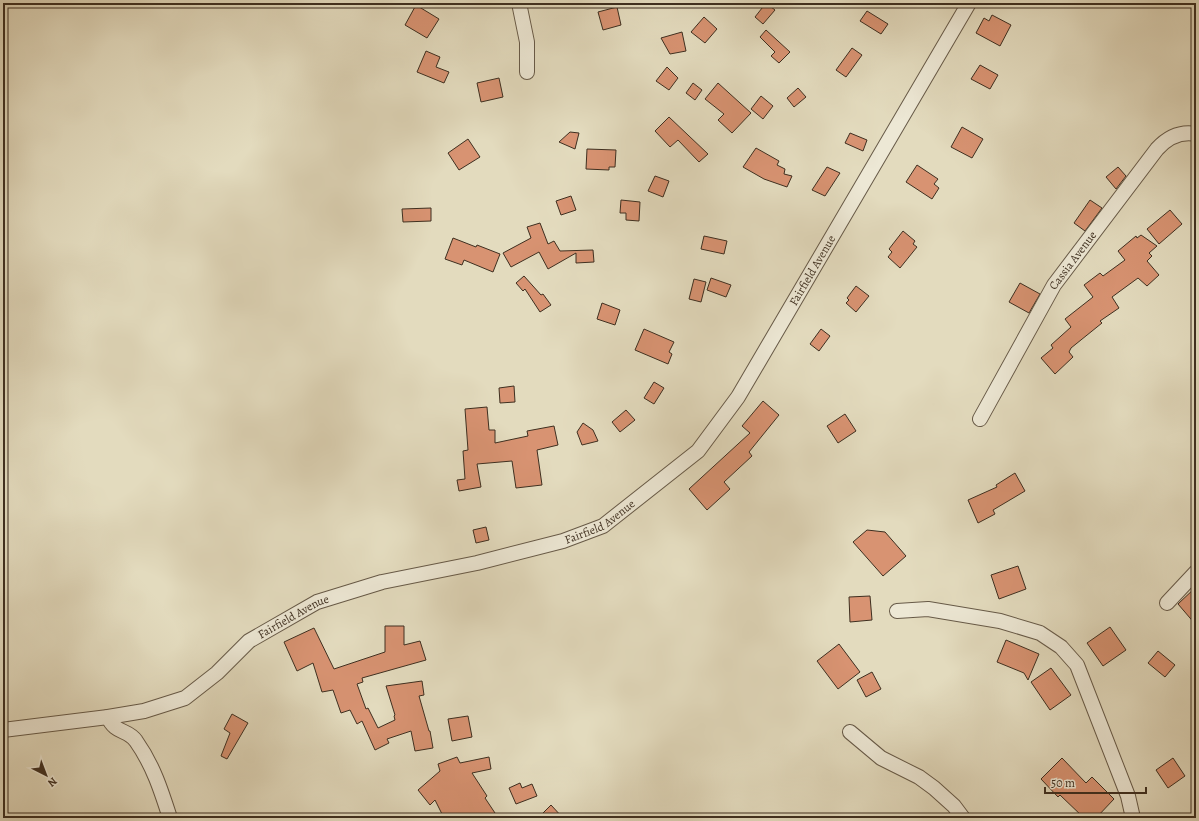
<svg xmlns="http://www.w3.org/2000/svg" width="1199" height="821" font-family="Alegreya,serif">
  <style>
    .building { fill: #d89372; stroke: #3e2f20 }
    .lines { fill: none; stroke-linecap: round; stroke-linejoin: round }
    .minor-casing { stroke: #675a48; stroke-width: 16 }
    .minor { stroke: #ede8d5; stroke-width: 14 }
    .labels { text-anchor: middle; stroke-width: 3; stroke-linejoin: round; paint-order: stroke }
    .street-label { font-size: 12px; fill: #3e2f20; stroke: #ede8d5 }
  </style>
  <rect width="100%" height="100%" fill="#e3dbbe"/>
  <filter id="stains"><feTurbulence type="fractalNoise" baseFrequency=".005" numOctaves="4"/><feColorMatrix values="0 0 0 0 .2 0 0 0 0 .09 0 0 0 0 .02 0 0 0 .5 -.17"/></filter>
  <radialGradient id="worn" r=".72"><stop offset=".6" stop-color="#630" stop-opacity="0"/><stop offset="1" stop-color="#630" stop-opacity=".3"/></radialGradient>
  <g class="building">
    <path d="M766 3 775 10 763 24 755 17Z"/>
    <path d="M416 5 439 19 427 38 405 25Z"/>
    <path d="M617 7 621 25 603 30 598 12Z"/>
    <path d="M867 11 888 24 881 34 860 21Z"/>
    <path d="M992 15 1011 25 1000 46 976 33 984 18 989 21Z"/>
    <path d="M704 17 717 29 705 43 691 32Z"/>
    <path d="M766 30 790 52 779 63 771 56 775 52 760 37Z"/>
    <path d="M682 32 686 51 670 54 661 38Z"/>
    <path d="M852 48 862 55 846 77 836 70Z"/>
    <path d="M426 51 440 57 436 67 449 72 444 83 417 72Z"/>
    <path d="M980 65 998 75 990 89 971 79Z"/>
    <path d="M667 67 678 78 669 90 656 81Z"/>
    <path d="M499 78 503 97 481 102 477 83Z"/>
    <path d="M693 83 702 90 695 100 686 93Z"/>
    <path d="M718 83 751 113 732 133 718 120 724 114 705 99Z"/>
    <path d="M798 88 806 97 794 107 787 98Z"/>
    <path d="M761 96 773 106 763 119 751 109Z"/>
    <path d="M669 117 708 154 699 162 678 140 670 147 655 131Z"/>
    <path d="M962 127 983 139 972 158 951 147Z"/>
    <path d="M570 132 579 133 575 149 559 142Z"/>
    <path d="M850 133 867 140 863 151 845 143Z"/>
    <path d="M468 139 480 157 459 170 448 153Z"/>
    <path d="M756 148 779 161 777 165 785 169 784 174 792 176 787 187 764 179 743 167Z"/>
    <path d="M587 149 616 150 615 167H609V170L586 169Z"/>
    <path d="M917 165 938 179 934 184 939 188 932 199 906 182Z"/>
    <path d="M827 167 840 173 825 196 812 190Z"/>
    <path d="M1118 167 1126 176 1116 189 1106 177Z"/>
    <path d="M655 176 669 181 663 197 648 191Z"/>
    <path d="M571 196 576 210 561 215 556 201Z"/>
    <path d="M621 200 640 202 639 221 626 220V213H620Z"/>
    <path d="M1090 200 1102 208 1085 231 1074 223Z"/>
    <path d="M431 208V221L403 222 402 209Z"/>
    <path d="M1170 210 1182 224 1159 244 1147 229Z"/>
    <path d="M540 223 548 244 554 241 560 251 593 250 594 262 576 263V253L548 269 539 252 511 267 503 253 531 238 527 227Z"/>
    <path d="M903 231 915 241 913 244 917 247 900 268 888 257 892 252 889 249Z"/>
    <path d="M1141 235 1157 246 1149 253 1152 256 1147 261 1159 275 1147 286 1138 278 1112 297 1119 308 1100 321 1102 323 1071 348 1069 352 1073 357 1055 374 1041 358 1053 348 1051 345 1071 327 1065 319 1093 297 1084 285 1100 273 1103 276 1125 260 1118 251 1136 236 1137 238Z"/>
    <path d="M704 236 727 241 724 254 701 249Z"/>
    <path d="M453 238 476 247 477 245 500 254 493 272 464 260 462 265 445 259Z"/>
    <path d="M524 276 541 295 543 294 551 305 540 312 525 289 523 291 516 283Z"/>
    <path d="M711 278 731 285 726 297 707 290Z"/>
    <path d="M694 279 706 282 701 302 689 299Z"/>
    <path d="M1020 283 1040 294 1029 313 1009 302Z"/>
    <path d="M856 286 869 296 856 312 846 303 849 300 847 298Z"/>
    <path d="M602 303 620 310 615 325 597 319Z"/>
    <path d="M644 329 674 342 669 352 672 354 668 364 635 350Z"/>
    <path d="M821 329 830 336 819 351 810 344Z"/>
    <path d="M654 382 664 388 654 404 644 398Z"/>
    <path d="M514 386 515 402 500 403 499 388Z"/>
    <path d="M763 401 779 415 749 452 752 456 724 482 730 489 707 510 689 489 750 433 742 426Z"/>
    <path d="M487 407 489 430H495V443L528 436 527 431 554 426 558 445 537 450 542 485 516 488 512 461 477 464 481 487 459 491 457 480 465 479 463 451 468 450 465 409Z"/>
    <path d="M626 410 635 420 620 432 612 422Z"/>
    <path d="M845 414 856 431 838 443 827 426Z"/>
    <path d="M583 423 593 430 598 441 582 445 577 432Z"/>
    <path d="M1015 473 1025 491 993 510 995 514 978 523 968 500 997 487 996 485Z"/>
    <path d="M486 527 489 540 476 543 473 530Z"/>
    <path d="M867 530 885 532 906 556 883 576 853 542Z"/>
    <path d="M1018 566 1026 589 999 599 991 575Z"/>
    <path d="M1196 587V625L1178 604Z"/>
    <path d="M870 596 872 620 850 622 849 597Z"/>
    <path d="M385 626H404V645L420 641 426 660 362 678 363 682 357 684 366 709 368 708 378 728 395 720 394 716 395 715 386 686 422 681 424 695 419 696 429 731H430L433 748 415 751 411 731 387 739 389 743 375 750 362 721 357 724 350 710 341 713 333 690 322 692 313 663 297 671 284 642 314 628 334 669 385 652Z"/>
    <path d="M1110 627 1126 650 1103 666 1087 643Z"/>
    <path d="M1006 640 1039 654 1028 680 1024 673 997 662Z"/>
    <path d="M839 644 860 672 838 689 817 661Z"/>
    <path d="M1158 651 1175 665 1165 677 1148 663Z"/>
    <path d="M1051 668 1071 695 1050 710 1031 682Z"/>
    <path d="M872 672 881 689 866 697 857 680Z"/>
    <path d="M232 714 248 723 227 759 221 756 230 733 224 729Z"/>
    <path d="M468 716 472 737 452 741 448 719Z"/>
    <path d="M457 757 460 763 489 757 491 769 472 773 487 796 485 798 495 813 483 818H444L435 800 430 805 418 790 440 771 438 764Z"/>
    <path d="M1062 758 1086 783 1092 777 1114 799 1096 818H1084L1060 795 1058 797 1041 779Z"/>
    <path d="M1173 758 1185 776 1168 788 1156 770Z"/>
    <path d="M520 783 522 788 532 784 537 796 516 804 509 788Z"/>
    <path d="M551 805 563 818H538Z"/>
  </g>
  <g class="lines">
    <defs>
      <g id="minor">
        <path d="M519 3 527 42V72"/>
        <path id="s1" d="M980 419 1054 285 1157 149C1168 137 1180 131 1196 134"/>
        <path d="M1167 603 1196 572"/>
        <path d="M897 611 928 609 1000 621 1040 633 1061 647 1077 665 1128 796 1133 818"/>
        <path d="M108 717C115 734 128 729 136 741 153 765 161 790 170 818"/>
        <path id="s2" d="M3 730 108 717 144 711 185 698 217 673 249 641 317 602 382 582 477 563 563 541 603 526 698 451 738 397 969 3"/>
        <path d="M850 732 881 758 919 777 934 788 954 806 963 818"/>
      </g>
    </defs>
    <use href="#minor" class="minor-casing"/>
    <use href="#minor" class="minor"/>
  </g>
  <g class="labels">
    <g class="street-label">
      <text dy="4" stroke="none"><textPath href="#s1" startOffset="184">Cassia Avenue</textPath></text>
      <text dy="4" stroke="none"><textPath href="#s2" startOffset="981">Fairfield Avenue</textPath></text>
      <text dy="4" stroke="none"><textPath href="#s2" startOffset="645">Fairfield Avenue</textPath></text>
      <text dy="4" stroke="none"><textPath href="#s2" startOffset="322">Fairfield Avenue</textPath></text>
    </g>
  </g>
  <rect width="1199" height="821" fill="none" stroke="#e3dbbe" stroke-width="16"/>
  <rect x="4" y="4" width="1191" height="813" fill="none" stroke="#3e2f20" stroke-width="2"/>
  <rect x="8" y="8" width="1183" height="805" fill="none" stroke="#3e2f20"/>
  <g transform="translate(46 775) rotate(138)" stroke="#ede8d5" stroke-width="3" paint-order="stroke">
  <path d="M0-3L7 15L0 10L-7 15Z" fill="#3e2f20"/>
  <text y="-6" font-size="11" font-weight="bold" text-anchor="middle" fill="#3e2f20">N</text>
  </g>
  <path d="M1045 787v6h101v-6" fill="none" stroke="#3e2f20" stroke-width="2"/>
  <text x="1051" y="787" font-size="12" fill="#3e2f20" stroke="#ede8d5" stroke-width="3" paint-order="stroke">50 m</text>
  <rect width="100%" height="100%" filter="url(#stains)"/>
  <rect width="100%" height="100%" fill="url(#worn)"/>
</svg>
